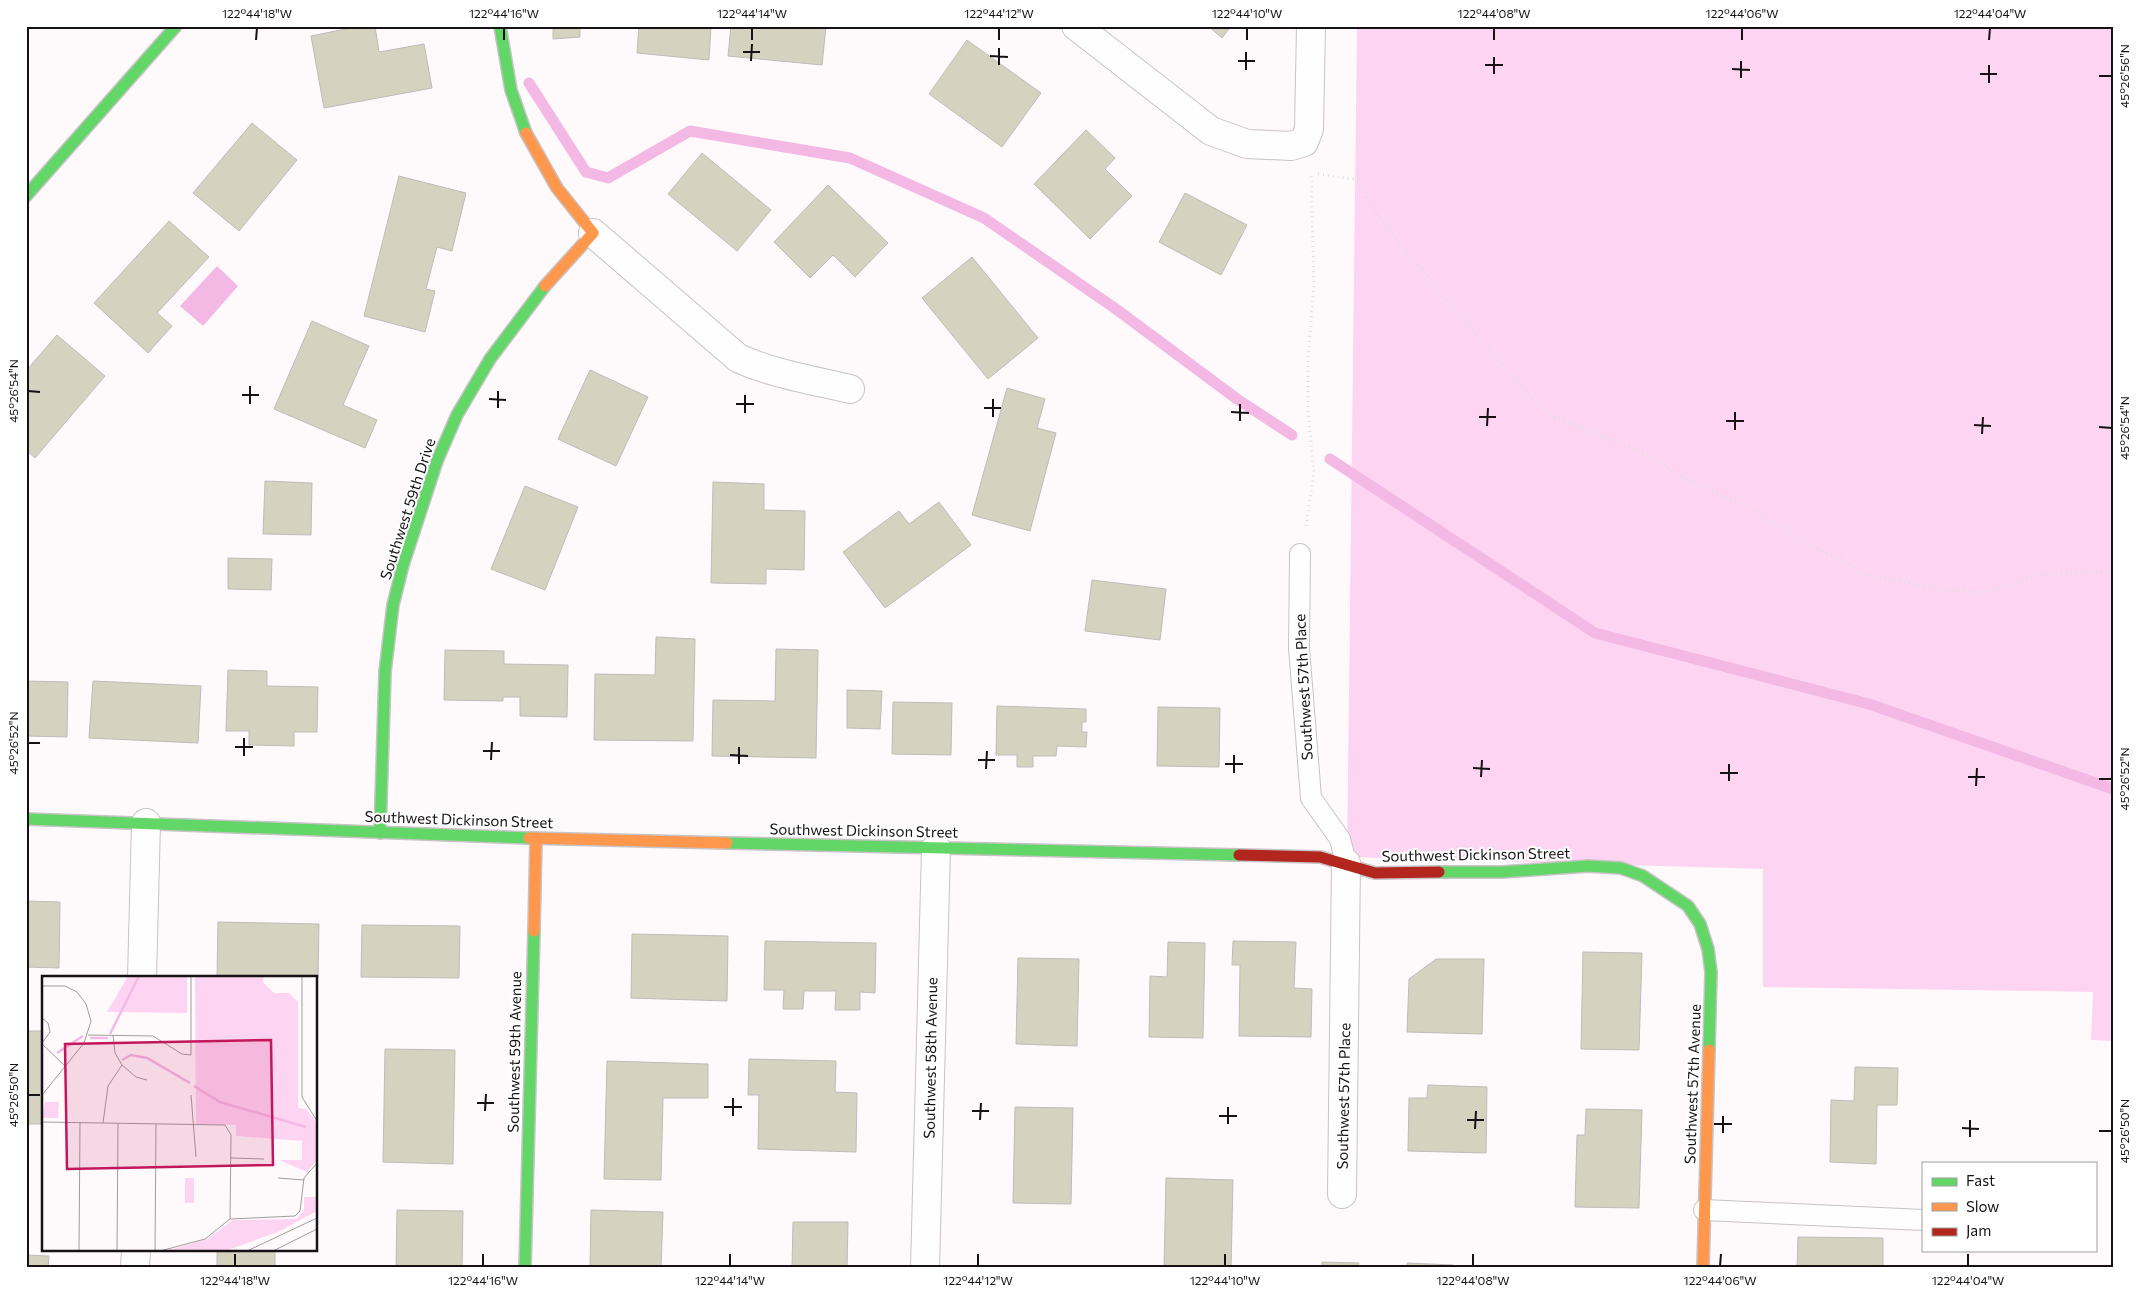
<svg xmlns="http://www.w3.org/2000/svg" width="2139" height="1294" font-family="Commissioner,sans-serif">
  <style>
    .green { fill: #fdd5f2 }
    .water { fill: #f4b8e4 }
    .lines { fill: none; stroke-linecap: round; stroke-linejoin: round }
    .stream { stroke: #f4b8e4; stroke-width: 11 }
    .building { fill: #d5d2bf; stroke: #bebcba }
    .lane-casing { stroke: #c8c3c6; stroke-width: 22 }
    .street-casing { stroke: #c8c3c6; stroke-width: 30 }
    .fast-casing { stroke: #c8c3c6; stroke-width: 14 }
    .slow-casing { stroke: #c8c3c6; stroke-width: 14 }
    .jam-casing { stroke: #c8c3c6; stroke-width: 14 }
    .path { stroke: #dfdede; stroke-width: 3; stroke-dasharray: 1 4; stroke-linecap: butt }
    .lane { stroke: #fffeff; stroke-width: 20 }
    .street { stroke: #fffeff; stroke-width: 28 }
    .fast { stroke: #63d668; stroke-width: 11 }
    .slow { stroke: #ff974d; stroke-width: 11 }
    .jam { stroke: #b3261e; stroke-width: 11 }
    .ticks { fill: none; stroke: #151114; stroke-width: 2 }
    .labels { text-anchor: middle; stroke-width: 4; stroke-linejoin: round; paint-order: stroke }
    .street-label { font-size: 15px; fill: #151114; stroke: #fff }
    .inset-river { fill: none; stroke: #f4b8e4; stroke-width: 2.5 }
    .inset-road { fill: none; stroke: #a19d9f; stroke-width: 1 }
    .view { fill: #c2185b; fill-opacity: 0.15; stroke: #c2185b; stroke-width: 2.5 }
    .inset-edge { fill: none; stroke: #151114; stroke-width: 2.5 }
    .neatline { fill: none; stroke: #151114; stroke-width: 2 }
    .ticks-label { font-size: 12px; text-anchor: middle; fill: #151114 }
  </style>
  <rect width="100%" height="100%" fill="#fefafc"/>
  <path class="green" d="M1357 26H2113V1041L2091 1040 2093 992 1763 987V869L1347 857Z"/>
  <path class="water" d="M217 266 238 286 203 326 180 306Z"/>
  <g class="lines">
    <g class="stream">
      <path d="M529 83 586 172 608 178 690 131 850 158 984 218 1116 309 1237 399 1292 435"/>
      <path d="M1330 459 1595 633 1869 704 2113 789"/>
    </g>
  </g>
  <g class="building">
    <path d="M360 26H375L379 52 424 44 432 88 324 108 311 36Z"/>
    <path d="M553 26H580V37L553 39Z"/>
    <path d="M639 26H711L709 60 637 53Z"/>
    <path d="M731 26H826L822 65 728 56Z"/>
    <path d="M1208 26H1231L1222 38Z"/>
    <path d="M967 40 1041 93 1002 147 929 94Z"/>
    <path d="M252 123 297 160 239 231 193 193Z"/>
    <path d="M1086 130 1115 158 1105 169 1132 196 1090 239 1034 184Z"/>
    <path d="M702 153 771 210 737 251 668 194Z"/>
    <path d="M399 176 466 193 452 251 437 247 426 289 435 291 425 332 364 316Z"/>
    <path d="M828 185 888 243 855 277 833 255 810 278 774 242Z"/>
    <path d="M1185 193 1247 225 1221 275 1159 242Z"/>
    <path d="M169 221 209 257 157 313 172 326 148 353 94 303Z"/>
    <path d="M972 257 1038 338 988 379 922 298Z"/>
    <path d="M312 321 369 346 343 405 377 420 365 448 274 409Z"/>
    <path d="M57 335 105 376 35 458 26 450V371Z"/>
    <path d="M590 370 648 397 616 466 558 439Z"/>
    <path d="M1007 388 1045 399 1037 428 1056 433 1030 531 972 515Z"/>
    <path d="M265 481 312 483 311 535 263 534Z"/>
    <path d="M713 482 764 484V510L805 511 804 570 766 569V584L711 583Z"/>
    <path d="M525 486 578 507 545 590 491 569Z"/>
    <path d="M939 502 971 545 885 608 843 552 899 511 909 524Z"/>
    <path d="M228 558 272 559 271 590 228 589Z"/>
    <path d="M1092 580 1166 589 1160 640 1085 631Z"/>
    <path d="M656 637 695 639 693 741 594 740 595 674 655 675Z"/>
    <path d="M776 649 818 650 816 758 712 756 713 700 775 701Z"/>
    <path d="M445 650 504 651V664L568 665 567 717 520 716V697H503V701L444 700Z"/>
    <path d="M228 670 267 671V686L318 687 317 732H294V746L249 745V731H226Z"/>
    <path d="M26 681 68 682 67 737 26 736Z"/>
    <path d="M93 681 201 686 198 743 89 738Z"/>
    <path d="M847 690 882 691 880 729 847 728Z"/>
    <path d="M893 702 952 703 951 755 892 754Z"/>
    <path d="M997 706 1086 709V722H1082V732H1087L1086 747 1057 746 1056 756H1033V767H1017V755H996Z"/>
    <path d="M1158 707 1220 708 1219 767 1157 766Z"/>
    <path d="M26 901 60 902 59 968 26 967Z"/>
    <path d="M218 922 319 924 318 978H217Z"/>
    <path d="M362 925 460 926 459 978 361 977Z"/>
    <path d="M632 934 728 936 727 1001 631 998Z"/>
    <path d="M765 941 876 943 875 993 860 992V1010H835L836 991H804L803 1009H783L784 990H764Z"/>
    <path d="M1233 941 1296 942 1294 988 1312 989 1311 1037 1239 1036 1240 965H1232Z"/>
    <path d="M1168 942 1205 943 1203 1038 1149 1037 1150 976 1167 977Z"/>
    <path d="M1583 952 1642 953 1639 1050 1581 1049Z"/>
    <path d="M1018 958 1079 959 1077 1046 1016 1044Z"/>
    <path d="M1436 959H1484L1482 1034 1407 1032 1409 979Z"/>
    <rect x="26" y="1031" width="18" height="93"/>
    <path d="M385 1049 455 1050 453 1164 383 1162Z"/>
    <path d="M749 1059 836 1061 835 1092 857 1093 856 1152 758 1149 759 1095H748Z"/>
    <path d="M607 1061 708 1064V1098H663L661 1180 604 1179Z"/>
    <path d="M1855 1067 1898 1068 1897 1105H1877L1876 1164 1830 1162 1831 1100 1854 1101Z"/>
    <path d="M1428 1085 1487 1087 1486 1153 1408 1151 1409 1098H1427Z"/>
    <path d="M1015 1107 1073 1108 1071 1204 1013 1203Z"/>
    <path d="M1586 1109 1642 1110 1639 1208 1575 1207 1577 1135H1585Z"/>
    <path d="M1166 1178 1233 1180 1231 1268H1164Z"/>
    <path d="M397 1210 463 1211 462 1268H396Z"/>
    <path d="M591 1210 663 1212 661 1268H590Z"/>
    <path d="M793 1222H848L847 1268H792Z"/>
    <path d="M1798 1237 1883 1238V1268H1797Z"/>
    <rect x="217" y="1250" width="58" height="18"/>
    <path d="M26 1255 49 1256 48 1268H26Z"/>
    <path d="M1322 1262 1359 1263 1358 1268H1322Z"/>
    <path d="M1407 1263 1453 1265V1268H1407Z"/>
  </g>
  <g class="lines">
    <defs>
      <g id="lane">
        <path d="M1300 554 1299 648 1311 798 1340 839 1346 863"/>
        <path d="M1704 1210 1923 1220"/>
      </g>
      <g id="street">
        <path d="M1076 26 1211 131 1247 144 1291 146 1304 142 1309 129 1311 26"/>
        <path d="M593 233 738 358C773 374 812 380 850 389"/>
        <path d="M142 978 146 823"/>
        <path d="M1342 1194 1346 863"/>
        <path d="M135 1268 136 1250"/>
        <path d="M925 1268 936 848"/>
      </g>
      <g id="fast">
        <path d="M500 26 511 90 526 133"/>
        <path d="M26 196 176 26"/>
        <path d="M26 819 529 838"/>
        <path d="M380 833 385 672 393 605 403 565 437 461 457 415 490 359 545 286"/>
        <path d="M727 843 1239 855"/>
        <path d="M1439 872H1502L1588 866 1621 868 1643 876 1688 906 1700 924 1708 949 1711 972 1709 1050"/>
        <path d="M525 1268 534 931"/>
      </g>
      <g id="slow">
        <path d="M526 133 557 188 593 233 545 286"/>
        <path d="M529 838 727 843"/>
        <path d="M534 931 536 838"/>
        <path d="M1703 1268 1709 1050"/>
      </g>
      <path id="jam" d="M1239 855 1320 857 1375 873 1439 872"/>
    </defs>
    <use href="#lane" class="lane-casing"/>
    <use href="#street" class="street-casing"/>
    <use href="#fast" class="fast-casing"/>
    <use href="#slow" class="slow-casing"/>
    <use href="#jam" class="jam-casing"/>
    <g class="path">
      <path d="M1318 174 1359 180 1375 212 1433 284 1541 408 1555 417 1649 455 1675 473 1759 513 1818 549 1841 559 1859 573 1871 576 1946 590 1984 592 2043 574 2113 572"/>
      <path d="M1306 526 1314 472 1308 413V358L1314 286 1311 174"/>
    </g>
    <use href="#lane" class="lane"/>
    <use href="#street" class="street"/>
    <use href="#fast" class="fast"/>
    <use href="#slow" class="slow"/>
    <use href="#jam" class="jam"/>
  </g>
  <path class="ticks" d="M256 40 257 28M504 40V28M752 40V28M999 40V28M1247 40V28M1494 40V28M1742 40V28M1989 40 1990 28M743 52H760M990 56 1008 57M751 61 752 44M1238 61H1255M999 65V48M1485 65H1503M1732 69 1750 70M1246 70V52M1494 74V57M1980 74H1997M2099 76H2112M1741 78V61M1989 83V65M28 391 40 392M242 395H259M489 399 506 400M250 404V386M736 404H754M498 408V391M984 408H1001M1231 412 1249 413M745 413V395M993 417V399M1479 417H1496M1240 421V404M1726 421H1744M1974 425 1991 426M1487 426 1488 408M2099 427 2112 428M1735 430V412M1982 434 1983 417M28 743H40M235 747H253M483 751H500M730 755 748 756M244 756V738M491 760 492 742M978 760H995M739 764V747M1225 764H1243M1473 768 1490 769M986 769 987 751M1234 773V755M1720 773H1738M1481 777 1482 760M1968 777H1985M2099 779H2112M1729 781V764M1976 786 1977 768M28 1095H40M477 1103H494M724 1107H742M485 1111 486 1094M972 1111H989M733 1116V1098M1219 1116H1237M980 1120 981 1103M1467 1120H1484M1228 1124V1107M1714 1124H1732M1962 1128 1979 1129M1475 1129 1476 1111M2099 1131H2112M1723 1133V1116M1970 1137V1120M235 1266V1254M483 1266V1254M730 1266V1254M978 1266V1254M1225 1266V1254M1473 1266V1254M1720 1266 1721 1254M1968 1266V1254"/>
  <g class="labels">
    <g class="street-label">
      <text transform="translate(408 509) rotate(-72)" y="5">Southwest 59th Drive</text>
      <text transform="translate(1304 687) rotate(-93)" y="5">Southwest 57th Place</text>
      <text transform="translate(459 820) rotate(2)" y="5">Southwest Dickinson Street</text>
      <text transform="translate(864 831) rotate(1)" y="5">Southwest Dickinson Street</text>
      <text transform="translate(1476 855) rotate(-1)" y="5">Southwest Dickinson Street</text>
      <text transform="translate(515 1052) rotate(-89)" y="5">Southwest 59th Avenue</text>
      <text transform="translate(931 1058) rotate(-89)" y="5">Southwest 58th Avenue</text>
      <text transform="translate(1693 1084) rotate(-88)" y="5">Southwest 57th Avenue</text>
      <text transform="translate(1344 1096) rotate(-89)" y="5">Southwest 57th Place</text>
    </g>
  </g>
  <g transform="translate(42 976)">
    <rect width="275" height="275" fill="#fefafc"/>
    <path d="M86 0H145V37L65 36ZM153 0H222L221 6 232 17H247L256 26V132L264 133 275 147V184L265 196 237 184H260V165L194 160V149L154 148ZM3 126H17L16 142H0ZM143 202H152V227H143ZM262 221H275V235L236 256 183 275H125L167 262 191 244 254 243 262 235Z" fill="#fdd5f2"/>
    <path class="inset-river" d="M68 58 97 0M48 62H66M15 77 41 60M80 84 89 79 105 82 148 107M152 110 178 126 264 151"/>
    <path class="inset-road" d="M260 0V121L275 145M0 10H23L35 16 44 28 49 45 42 67 0 119M0 42 6 47 8 56 0 67M46 59 111 60 140 78 149 79V0M0 68 23 90M80 89 94 101 105 104M149 119 154 181M0 146 183 149 189 159 188 243M61 147 66 110 80 89 73 77 71 59M189 182 222 183M236 202 262 204M37 275 38 147M75 275 76 148M113 275 114 148M118 275 163 263 188 243 253 240 258 235 262 202 275 187M205 275 275 242M231 275 275 253"/>
    <path class="view" d="M229 64 231 189 25 193 23 68Z"/>
    <rect width="275" height="275" class="inset-edge"/>
  </g>
  <rect width="2139" height="1294" fill="none" stroke="#ffffff" stroke-width="55"/>
  <rect x="1922" y="1162" width="175" height="90" fill="#ffffff" stroke="#a1a0a1"/>
  <rect x="1932" y="1178" width="25" height="8" fill="#63d668" stroke="#a1a0a1"/>
  <text x="1966" y="1186" font-size="15" fill="#151114">Fast</text>
  <rect x="1932" y="1203" width="25" height="8" fill="#ff974d" stroke="#a1a0a1"/>
  <text x="1966" y="1212" font-size="15" fill="#151114">Slow</text>
  <rect x="1932" y="1228" width="25" height="8" fill="#b3261e" stroke="#a1a0a1"/>
  <text x="1966" y="1236" font-size="15" fill="#151114">Jam</text>
  <rect x="28" y="28" width="2084" height="1238" class="neatline"/>
  <g class="ticks-label">
    <text x="257" y="18">122°44'18"W</text>
    <text x="504" y="18">122°44'16"W</text>
    <text x="752" y="18">122°44'14"W</text>
    <text x="999" y="18">122°44'12"W</text>
    <text x="1247" y="18">122°44'10"W</text>
    <text x="1494" y="18">122°44'08"W</text>
    <text x="1742" y="18">122°44'06"W</text>
    <text x="1990" y="18">122°44'04"W</text>
    <text transform="translate(2125 76) rotate(-90)" y="4">45°26'56"N</text>
    <text transform="translate(14 391) rotate(-90)" y="4">45°26'54"N</text>
    <text transform="translate(2125 428) rotate(-90)" y="4">45°26'54"N</text>
    <text transform="translate(14 743) rotate(-90)" y="4">45°26'52"N</text>
    <text transform="translate(2125 779) rotate(-90)" y="4">45°26'52"N</text>
    <text transform="translate(14 1095) rotate(-90)" y="4">45°26'50"N</text>
    <text transform="translate(2125 1131) rotate(-90)" y="4">45°26'50"N</text>
    <text x="235" y="1285">122°44'18"W</text>
    <text x="483" y="1285">122°44'16"W</text>
    <text x="730" y="1285">122°44'14"W</text>
    <text x="978" y="1285">122°44'12"W</text>
    <text x="1225" y="1285">122°44'10"W</text>
    <text x="1473" y="1285">122°44'08"W</text>
    <text x="1720" y="1285">122°44'06"W</text>
    <text x="1968" y="1285">122°44'04"W</text>
  </g>
</svg>
